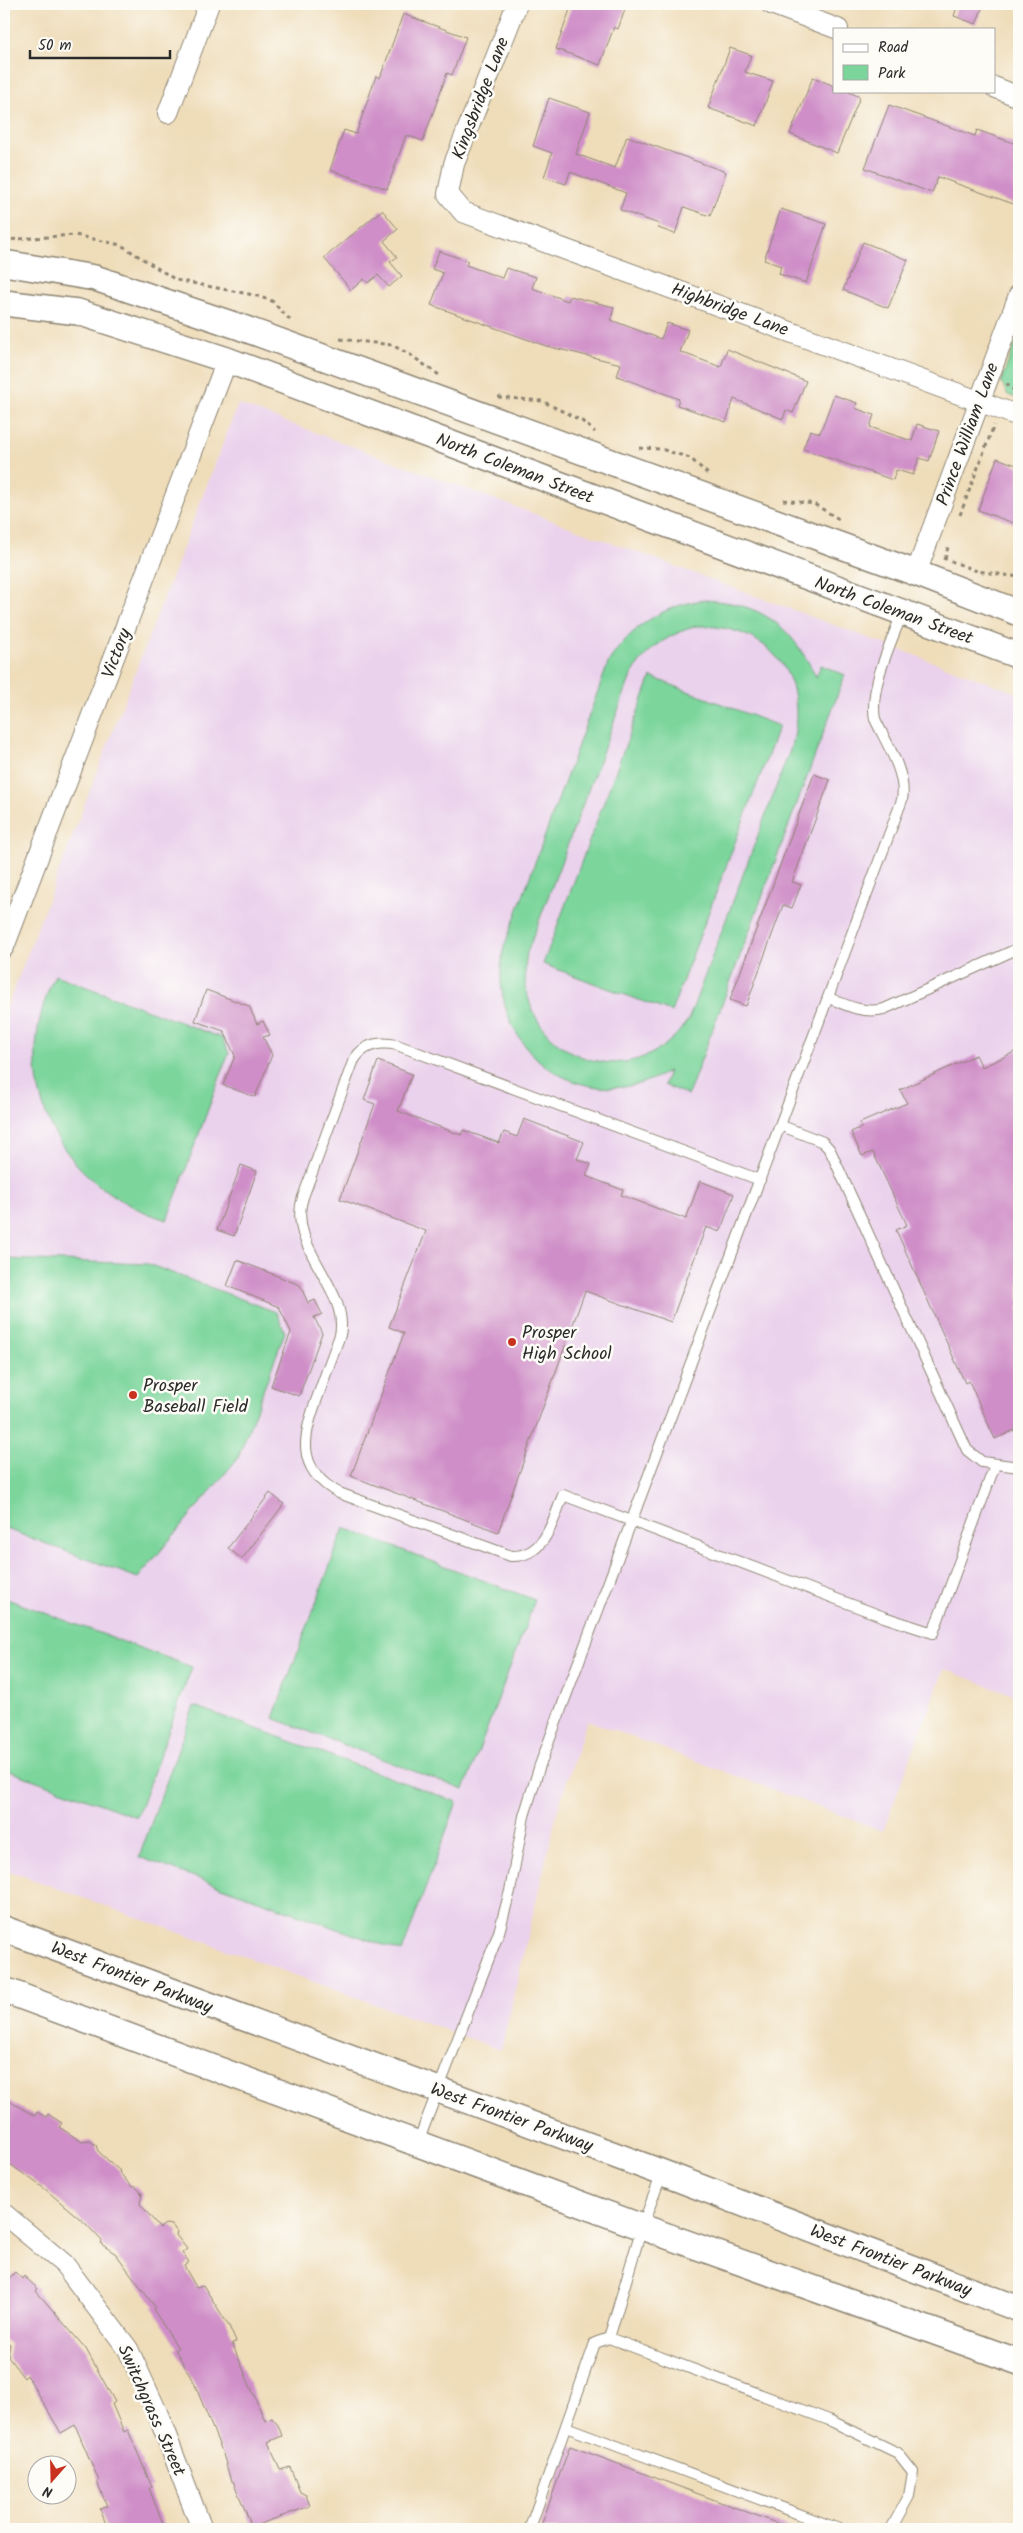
<svg xmlns="http://www.w3.org/2000/svg" width="1023" height="2533" font-family="Kalam,sans-serif">
  <style>
    .built { fill: #ead1ec }
    .green { fill: #7bd59b; stroke: #538063; fill-rule: evenodd }
    .building { fill: #cf8ec7 }
    .lines { fill: none; stroke-linecap: round; stroke-linejoin: round }
    .service-casing { stroke: #8d8472; stroke-width: 12 }
    .minor-casing { stroke: #8d8472; stroke-width: 22 }
    .tertiary-casing { stroke: #8d8472; stroke-width: 28 }
    .path { stroke: #8d8472; stroke-width: 3; stroke-dasharray: 4 4; stroke-linecap: butt }
    .service { stroke: #fff; stroke-width: 10 }
    .minor { stroke: #fff; stroke-width: 20 }
    .tertiary { stroke: #fff; stroke-width: 25 }
    .poi-dot { fill: #c8321e; stroke: #fdfcf7; stroke-width: 2 }
    .labels { text-anchor: middle; stroke-width: 5; stroke-linejoin: round; paint-order: stroke }
    .street-label { font-size: 18px; fill: #2b2b2b; stroke: #fdfcf7 }
    .poi-label { font-size: 18px; fill: #2b2b2b; stroke: #fdfcf7; text-anchor: start }
  </style>
  <rect width="100%" height="100%" fill="#fdfcf7"/>
  <filter id="ink" filterUnits="userSpaceOnUse"><feTurbulence type="fractalNoise" baseFrequency=".02" numOctaves="2"/><feDisplacementMap in="SourceGraphic" scale="10" xChannelSelector="R" yChannelSelector="G"/><feConvolveMatrix kernelMatrix="1 2 1 2 8 2 1 2 1" color-interpolation-filters="sRGB"/></filter>
  <filter id="wash" filterUnits="userSpaceOnUse"><feTurbulence type="fractalNoise" baseFrequency=".0096" numOctaves="4" result="noise"/><feDisplacementMap in="SourceGraphic" scale="20" xChannelSelector="R" yChannelSelector="G"/><feGaussianBlur stdDeviation="1.12" result="paint"/><feColorMatrix in="noise" values="0 0 0 0 0 0 0 0 0 0 0 0 0 0 0 0 0 1.4 0 .05"/><feComposite in="paint" operator="in"/></filter>
  <g filter="url(#wash)">
    <rect width="100%" height="100%" fill="#efddba"/>
    <path class="built" d="M238 404 1019 694V1697L944 1669 883 1831 587 1720 558 1808 501 2050 4 1869V1015Z"/>
    <g class="green">
      <path d="M1019 332V399L1008 395 1001 382Z"/>
      <path d="M704 600C762 603 791 625 816 677L821 665 845 675 688 1095 664 1085 669 1071C581 1123 482 1046 504 947L609 661C632 626 662 606 704 600ZM696 626C767 625 808 672 793 742L689 1018C635 1105 508 1055 527 953L631 676C646 649 666 636 696 626Z"/>
      <path d="M651 677 779 726 671 1012 543 964Z"/>
      <path d="M55 975 222 1038 229 1053 167 1220C56 1187 5 1081 55 975Z"/>
      <path d="M4 1259 148 1264 276 1312 285 1332 238 1458 138 1578 4 1528Z"/>
      <path d="M344 1528 535 1600 464 1790 273 1718Z"/>
      <path d="M4 1598 192 1667 137 1817 4 1769Z"/>
      <path d="M194 1706 457 1802 402 1952 139 1857Z"/>
    </g>
    <g id="blocks">
      <g class="building">
        <path d="M572 4H627L618 29 614 27 600 65 556 49Z"/>
        <path d="M958 4H984L976 24 954 16Z"/>
        <path d="M403 14 466 37 452 75 447 73 423 141 406 135 387 189 330 170 344 130 356 134 376 76 380 78Z"/>
        <path d="M730 48 751 55 745 72 773 81 757 126 708 108Z"/>
        <path d="M813 77 834 86V91H847L860 97 837 153 790 134Z"/>
        <path d="M549 98 590 112 576 154 615 168 627 136 726 172 710 216 684 207 675 234 658 228 659 224 620 210 626 193 570 172 566 184 544 177 552 153 533 146Z"/>
        <path d="M889 105 975 136 977 130 1019 145V206L938 177 932 193 865 168Z"/>
        <path d="M781 209 826 224 806 283 779 274 781 266 764 260Z"/>
        <path d="M382 210 398 229 384 241 397 257 390 262 402 276 389 287 378 275 368 283 364 279 351 290 324 258Z"/>
        <path d="M863 242 908 260 888 308 843 290Z"/>
        <path d="M439 251 468 261 466 265 502 278 506 268 536 277 532 288 568 301 570 296 614 307 611 320 661 339 667 323 688 330 680 352 721 367 727 349 806 381 793 413 786 410 783 419 734 399 726 422 677 405 679 399 617 376 621 364 546 346 431 305 443 273 432 269Z"/>
        <path d="M834 395 857 403 855 408 874 415 870 427 912 441 917 424 939 431 929 461 919 458 913 475 896 470 893 480 803 449 810 430 820 433Z"/>
        <path d="M997 458 1019 466V525L978 510Z"/>
        <path d="M814 774 830 780 792 882 801 885 792 908 783 905 746 1006 730 1000Z"/>
        <path d="M206 990 249 1006 257 1024 263 1021 270 1035 263 1037 272 1055 255 1097 223 1085 235 1056 224 1031 195 1021Z"/>
        <path d="M1019 1050V1428L995 1439 969 1381 965 1383 896 1230 907 1225 873 1152 862 1156 851 1132 862 1127 860 1123 907 1103 900 1090 976 1055 982 1067Z"/>
        <path d="M378 1061 412 1074 398 1111 461 1135 463 1130 499 1143 504 1132 517 1137 524 1119 584 1142 577 1159 591 1164 586 1176 623 1190 621 1195 686 1219 700 1181 734 1194 720 1232 706 1227 671 1322 585 1291 498 1532 351 1476 404 1333 389 1327 426 1231 340 1199 375 1104 364 1100Z"/>
        <path d="M241 1165 257 1171 234 1236 217 1230Z"/>
        <path d="M237 1260 300 1285 308 1303 315 1300 322 1314 314 1317 322 1333 299 1396 271 1386 291 1332 279 1307 227 1286Z"/>
        <path d="M270 1493 284 1504 242 1559 228 1548Z"/>
        <path d="M9 2101 35 2116 37 2112 46 2117 48 2114 62 2123 59 2127 82 2142 90 2141 96 2145 98 2151 120 2171 119 2172 132 2187H136L142 2194 140 2204 160 2228 165 2224 172 2225 177 2232 176 2235 187 2249 182 2253 189 2262 184 2266 196 2287 203 2285 229 2326 236 2342 232 2343 265 2421 272 2418 278 2425 282 2436 268 2442 280 2470 290 2467 300 2492 306 2495 310 2506 252 2527 233 2481H231L223 2454 195 2385 175 2349 178 2348 153 2309 155 2307 116 2254 101 2244 102 2241 86 2224 45 2189 4 2160V2110Z"/>
        <path d="M15 2272 22 2279 24 2276 38 2289 36 2291 86 2349 115 2402 112 2404 124 2432 128 2430 152 2487 149 2488 165 2529H108L100 2509 107 2506 97 2482 99 2481 75 2425 61 2433 27 2375 24 2378 8 2357 10 2344 4 2338V2284Z"/>
        <path d="M570 2446 790 2528V2529H542L541 2526Z"/>
      </g>
    </g>
  </g>
  <g filter="url(#ink)">
    <use href="#blocks" fill-opacity="0" stroke="#8d8472" stroke-width="1"/>
    <g class="lines">
      <defs>
        <g id="service">
          <path d="M829 998C848 1006 864 1014 884 1009L1019 948"/>
          <path d="M782 1126 823 1142 830 1150 967 1450 982 1462 1019 1467"/>
          <path d="M760 1180 397 1045C378 1041 362 1045 353 1062L303 1197C286 1247 350 1288 340 1335 333 1354 326 1373 319 1393 304 1433 293 1468 339 1493L511 1556C545 1557 553 1521 563 1495L884 1617 933 1633 995 1465"/>
          <path d="M418 2142 499 1932 510 1891 524 1816 540 1765 902 800C907 773 886 743 875 719 869 687 891 644 902 613"/>
          <path d="M609 2338 642 2227 662 2173"/>
          <path d="M566 2427 839 2529"/>
          <path d="M535 2529 531 2525 595 2343 609 2338 829 2420 898 2453 913 2472 909 2496 891 2529"/>
        </g>
        <g id="minor">
          <path d="M517 4 454 164 448 194 463 212 1019 416"/>
          <path d="M771 4 838 29"/>
          <path d="M994 87 1019 97"/>
          <path d="M168 113 209 4"/>
          <path d="M916 573 1019 295"/>
          <path d="M4 947 227 360"/>
          <path d="M4 2214 64 2264 128 2349 157 2412 202 2529"/>
        </g>
        <g id="tertiary">
          <path d="M4 263 95 278 240 327 916 573 1019 613"/>
          <path d="M4 303 78 312 227 360 1019 656"/>
          <path d="M4 1929 663 2173 1019 2309"/>
          <path d="M4 1990 642 2227 1019 2362"/>
        </g>
      </defs>
      <use href="#service" class="service-casing"/>
      <use href="#minor" class="minor-casing"/>
      <use href="#tertiary" class="tertiary-casing"/>
      <g class="path">
        <path d="M4 240 75 235 121 245 176 280 254 295 272 301 292 322"/>
        <path d="M340 339 392 345 409 354 439 375"/>
        <path d="M1008 383V387L1019 392"/>
        <path d="M498 397 542 401 582 421 595 432"/>
        <path d="M639 448 661 449 690 458 708 474"/>
        <path d="M783 500 814 504 842 521"/>
        <path d="M960 515 994 425"/>
        <path d="M943 558 977 571 1019 577"/>
        <path d="M945 559 948 547"/>
      </g>
      <use href="#service" class="service"/>
      <use href="#minor" class="minor"/>
      <use href="#tertiary" class="tertiary"/>
    </g>
  </g>
  <g class="poi-dot">
    <circle cx="512" cy="1342" r="5"/>
    <circle cx="133" cy="1395" r="5"/>
  </g>
  <g class="labels">
    <g class="street-label">
      <text transform="translate(480 98) rotate(-69)" y="6">Kingsbridge Lane</text>
      <text transform="translate(730 309) rotate(20)" y="6">Highbridge Lane</text>
      <text transform="translate(967 434) rotate(-70)" y="6">Prince William Lane</text>
      <text transform="translate(515 468) rotate(21)" y="6">North Coleman Street</text>
      <text transform="translate(894 610) rotate(20)" y="6">North Coleman Street</text>
      <text transform="translate(116 653) rotate(-69)" y="6">Victory</text>
      <text transform="translate(132 1977) rotate(21)" y="6">West Frontier Parkway</text>
      <text transform="translate(512 2117) rotate(20)" y="6">West Frontier Parkway</text>
      <text transform="translate(891 2260) rotate(21)" y="6">West Frontier Parkway</text>
      <text transform="translate(152 2410) rotate(66)" y="6">Switchgrass Street</text>
    </g>
    <g class="poi-label">
      <text x="522" y="1338">Prosper<tspan x="522" dy="21">High School</tspan></text>
      <text x="143" y="1391">Prosper<tspan x="143" dy="21">Baseball Field</tspan></text>
    </g>
  </g>
  <rect width="1023" height="2533" fill="none" stroke="#fdfcf7" stroke-width="20"/>
  <rect x="833" y="28" width="162" height="65" fill="#fdfcf7" stroke="#a9a8a5"/>
  <rect x="843" y="44" width="25" height="8" fill="#ffffff" stroke="#a9a8a5"/>
  <text x="878" y="52" font-size="15" fill="#2b2b2b">Road</text>
  <rect x="843" y="65" width="25" height="15" fill="#7bd59b" stroke="#a9a8a5"/>
  <text x="878" y="78" font-size="15" fill="#2b2b2b">Park</text>
  <g transform="translate(52 2480) rotate(200)"><circle r="24" fill="#fdfcf7" stroke="#a9a8a5"/>
  <path d="M0-4L9 19L0 12L-9 19Z" fill="#c8321e"/>
  <text y="-8" font-size="14" font-weight="bold" text-anchor="middle" fill="#2b2b2b">N</text>
  </g>
  <path d="M30 50v8h140v-8" fill="none" stroke="#2b2b2b" stroke-width="2.5"/>
  <text x="38" y="50" font-size="15" fill="#2b2b2b" stroke="#fdfcf7" stroke-width="4" paint-order="stroke">50 m</text>
</svg>
